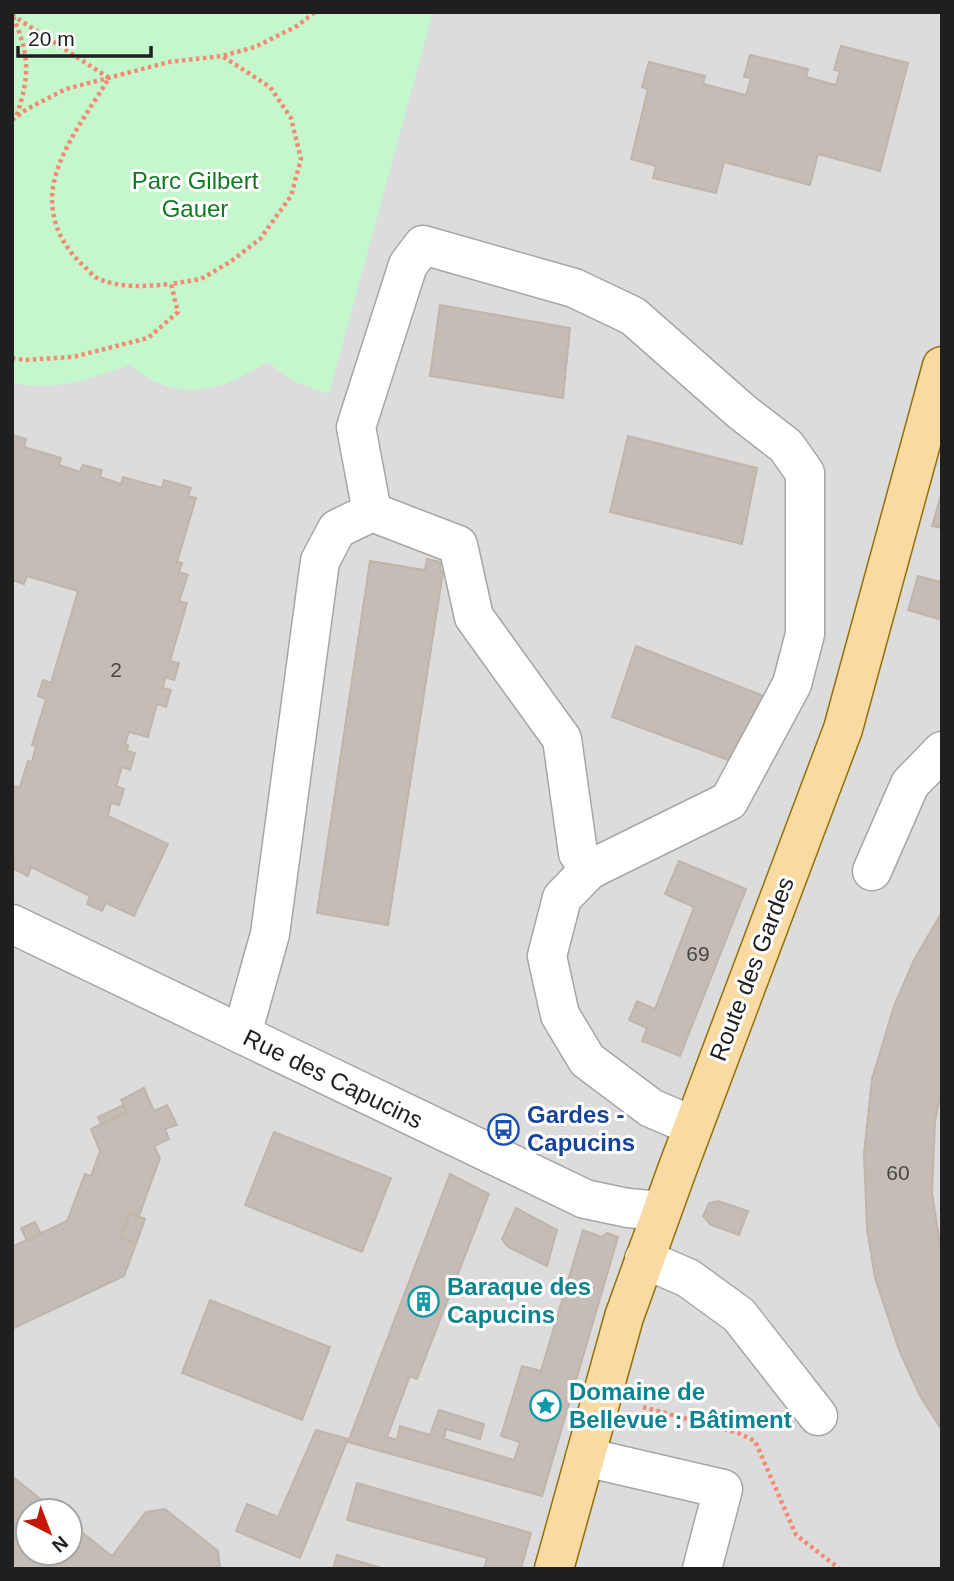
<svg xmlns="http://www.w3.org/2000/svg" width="954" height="1581" font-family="Arial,sans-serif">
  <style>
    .residential { fill: #dddcdc; fill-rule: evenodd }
    .park { fill: #c5f7cd }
    .building { fill: #c4bcb5; stroke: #c1b5a9; stroke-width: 2 }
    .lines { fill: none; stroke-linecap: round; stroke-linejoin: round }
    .minor-casing { stroke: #a6a6a6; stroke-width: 41 }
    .major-casing { stroke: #947106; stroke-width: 41 }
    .path { stroke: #f48a72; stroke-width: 4.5; stroke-dasharray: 3.5 3.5; stroke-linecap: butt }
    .minor { stroke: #fff; stroke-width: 38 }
    .major { stroke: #f8daa2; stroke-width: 38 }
    .labels { text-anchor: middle; stroke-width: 6; stroke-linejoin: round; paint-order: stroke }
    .number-label { font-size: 21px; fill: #484644 }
    .park-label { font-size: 24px; fill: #107a22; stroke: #fff }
    .street-label { font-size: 24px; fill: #1f1f1f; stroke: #fff }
    .transit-label { font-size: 24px; font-weight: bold; fill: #164399; stroke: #fff; text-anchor: start }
    .culture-label { font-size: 24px; font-weight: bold; fill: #0d838f; stroke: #fff; text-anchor: start }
  </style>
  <rect width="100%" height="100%" fill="#efede6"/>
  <path class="residential" d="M12 12H942V1569H12ZM28 1511H70V1553H28Z"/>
  <path class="park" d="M12 12H433L329 394 295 382 267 362C221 392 175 404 130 365 88 379 57 392 12 383Z"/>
  <g class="building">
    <path d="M841 46 908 63 880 171 818 154 810 185 724 162 716 193 653 178 656 166 631 159 648 89 642 87 649 62 705 76 703 84 746 95 751 78 744 77 750 55 808 69 806 77 836 85 840 71 834 70Z"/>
    <path d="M440 305 570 328 563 398 430 376Z"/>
    <path d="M12 435 26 439 24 447 61 458 59 465 80 472 83 465 102 470 100 477 121 484 123 477 162 488 164 480 191 488 188 496 196 498 177 562 182 563 179 572 188 575 179 601 187 603 170 661 179 663 174 680 165 677 163 688 171 690 166 707 157 704 148 737 129 732 125 744 128 745 127 751 135 753 130 770 122 767 116 786 124 789 119 805 111 803 108 816 168 844 134 916 106 903 102 911 87 904 90 896 31 867 28 876 12 868 16 860 12 858V786L20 787 28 761 32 762 36 746 32 745 46 699 38 696 43 680 51 683 78 591 27 576 24 584 12 580Z"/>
    <path d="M628 436 757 468 742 544 610 512Z"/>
    <path d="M942 492V528L932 526Z"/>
    <path d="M427 559 441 562 440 571 443 572 388 925 317 913 370 561 425 570Z"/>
    <path d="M918 576 940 582 942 577V620L908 610Z"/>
    <path d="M636 646 764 696 739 764 612 717Z"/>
    <path d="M679 861 746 889 680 1056 642 1041 647 1028 629 1020 637 1001 655 1009 694 907 665 894Z"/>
    <path d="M942 912V1086L935 1122 932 1193 942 1257V1430L920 1396 899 1350 875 1278 867 1229 864 1154 872 1079 894 1006 914 960Z"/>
    <path d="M144 1088 154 1111 167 1105 177 1125 165 1129 169 1139 154 1146 160 1158 139 1216 130 1213 121 1238 136 1244 124 1276 12 1329V1247L67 1221 85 1174 91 1176 100 1151 91 1129 126 1112 121 1100Z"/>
    <path d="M123 1105 126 1112 101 1124 98 1117Z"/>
    <path d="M274 1132 391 1178 362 1252 245 1205Z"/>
    <path d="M450 1174 489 1194 417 1379 410 1376 387 1437 397 1440 400 1426 430 1435 439 1410 484 1424 480 1439 446 1429 444 1439 514 1460 520 1442 501 1436 522 1366 541 1371 583 1230 602 1237 607 1233 618 1237 542 1496 348 1442Z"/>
    <path d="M718 1201 748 1211 739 1235 711 1225 703 1216 709 1203Z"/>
    <path d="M516 1208 557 1230 547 1266 508 1247 502 1239Z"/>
    <path d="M130 1213 145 1219 136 1244 121 1238Z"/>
    <path d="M35 1222 41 1234 27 1241 21 1228Z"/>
    <path d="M210 1300 330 1347 302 1420 182 1373Z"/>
    <path d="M316 1430 348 1439 300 1558 236 1531 247 1504 278 1517Z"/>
    <path d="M12 1476 55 1511H28V1553H70V1523L112 1556 146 1512 165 1509 218 1551 220 1567 218 1569H12Z"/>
    <path d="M357 1483 531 1533 521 1569H484L487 1558 347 1520Z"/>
    <path d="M337 1555 385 1569H333Z"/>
  </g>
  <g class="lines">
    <defs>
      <g id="minor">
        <path d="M372 512 458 545 474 617 562 739 578 853 589 870"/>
        <path d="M872 871 910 784 942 751"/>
        <path d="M12 924 585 1199 628 1208 661 1211"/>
        <path d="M242 1034 270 934 320 561 337 529 372 512 356 427 408 265 423 245 574 288 633 316 742 412 786 446 805 473V634L792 684 729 801 589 870 562 898 547 956 560 1015 587 1060 651 1108 693 1126"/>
        <path d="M644 1259 688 1278 739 1315 818 1416"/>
        <path d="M585 1457 723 1489 702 1569"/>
      </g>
      <path id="major" d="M554 1569 624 1317 677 1170 843 729 942 366"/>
    </defs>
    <use href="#minor" class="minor-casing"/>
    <use href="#major" class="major-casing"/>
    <g class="path">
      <path d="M12 15 109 78C90 110 62 145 54 182 47 215 60 245 85 267 89 271 93 276 97 278 120 289 147 286 171 284"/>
      <path d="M13 17C30 56 30 77 16 117"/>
      <path d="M12 120 27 109 66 89 169 62 222 56 255 47 297 26 315 12"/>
      <path d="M12 358 24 360 73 357 148 338 178 312 171 284 201 279 230 262 260 239 291 196 301 159 291 118 270 87 222 56"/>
      <path d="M643 1407 738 1433 755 1441 796 1535 840 1569"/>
    </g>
    <use href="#minor" class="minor"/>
    <use href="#major" class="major"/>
  </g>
  <defs>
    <symbol id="bus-ring" viewBox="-11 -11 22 22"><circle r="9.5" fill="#fff" stroke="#1a4fb4" stroke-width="1.5"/><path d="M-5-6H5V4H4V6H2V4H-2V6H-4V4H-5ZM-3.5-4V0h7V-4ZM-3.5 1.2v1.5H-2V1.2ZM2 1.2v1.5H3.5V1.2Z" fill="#1a4fb4"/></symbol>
    <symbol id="building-ring" viewBox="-11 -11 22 22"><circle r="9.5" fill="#fff" stroke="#0f9aa8" stroke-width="1.5"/><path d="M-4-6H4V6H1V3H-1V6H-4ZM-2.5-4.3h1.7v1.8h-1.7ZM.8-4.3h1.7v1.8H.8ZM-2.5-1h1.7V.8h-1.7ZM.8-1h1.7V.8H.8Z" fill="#0f9aa8"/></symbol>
    <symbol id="sight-ring" viewBox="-11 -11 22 22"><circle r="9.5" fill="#fff" stroke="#0f9aa8" stroke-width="1.5"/><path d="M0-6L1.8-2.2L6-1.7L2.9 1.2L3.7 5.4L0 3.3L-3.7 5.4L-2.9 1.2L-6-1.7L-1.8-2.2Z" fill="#0f9aa8"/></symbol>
  </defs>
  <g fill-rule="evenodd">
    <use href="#bus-ring" x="486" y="1112" width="35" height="35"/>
    <use href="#building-ring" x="406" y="1284" width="35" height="35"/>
    <use href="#sight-ring" x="528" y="1388" width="35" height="35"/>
  </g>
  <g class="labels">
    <g class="number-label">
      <text x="116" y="677">2</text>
      <text x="698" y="961">69</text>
      <text x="898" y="1180">60</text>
    </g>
    <g class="park-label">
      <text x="195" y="189">Parc Gilbert<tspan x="195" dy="28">Gauer</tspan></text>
    </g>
    <g class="street-label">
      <text transform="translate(752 969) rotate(-69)" y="8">Route des Gardes</text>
      <text transform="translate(333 1079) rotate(26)" y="8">Rue des Capucins</text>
    </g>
    <g class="transit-label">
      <text x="527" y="1123">Gardes -<tspan x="527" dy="28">Capucins</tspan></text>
    </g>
    <g class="culture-label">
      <text x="447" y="1295">Baraque des<tspan x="447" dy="28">Capucins</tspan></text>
      <text x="569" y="1400">Domaine de<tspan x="569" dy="28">Bellevue : Bâtiment</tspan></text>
    </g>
  </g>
  <rect width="954" height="1581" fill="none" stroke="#1f1f1f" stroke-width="28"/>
  <g transform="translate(49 1532) rotate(138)"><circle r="33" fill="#ffffff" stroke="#a5a5a5" stroke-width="2"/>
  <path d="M0-5L12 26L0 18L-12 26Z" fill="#c61808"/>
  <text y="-10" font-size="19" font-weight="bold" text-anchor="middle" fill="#1f1f1f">N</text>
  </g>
  <path d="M18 46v10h133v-10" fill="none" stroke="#1f1f1f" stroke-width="3.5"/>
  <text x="28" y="46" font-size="21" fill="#1f1f1f" stroke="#ffffff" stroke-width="5" paint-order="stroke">20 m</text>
</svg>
